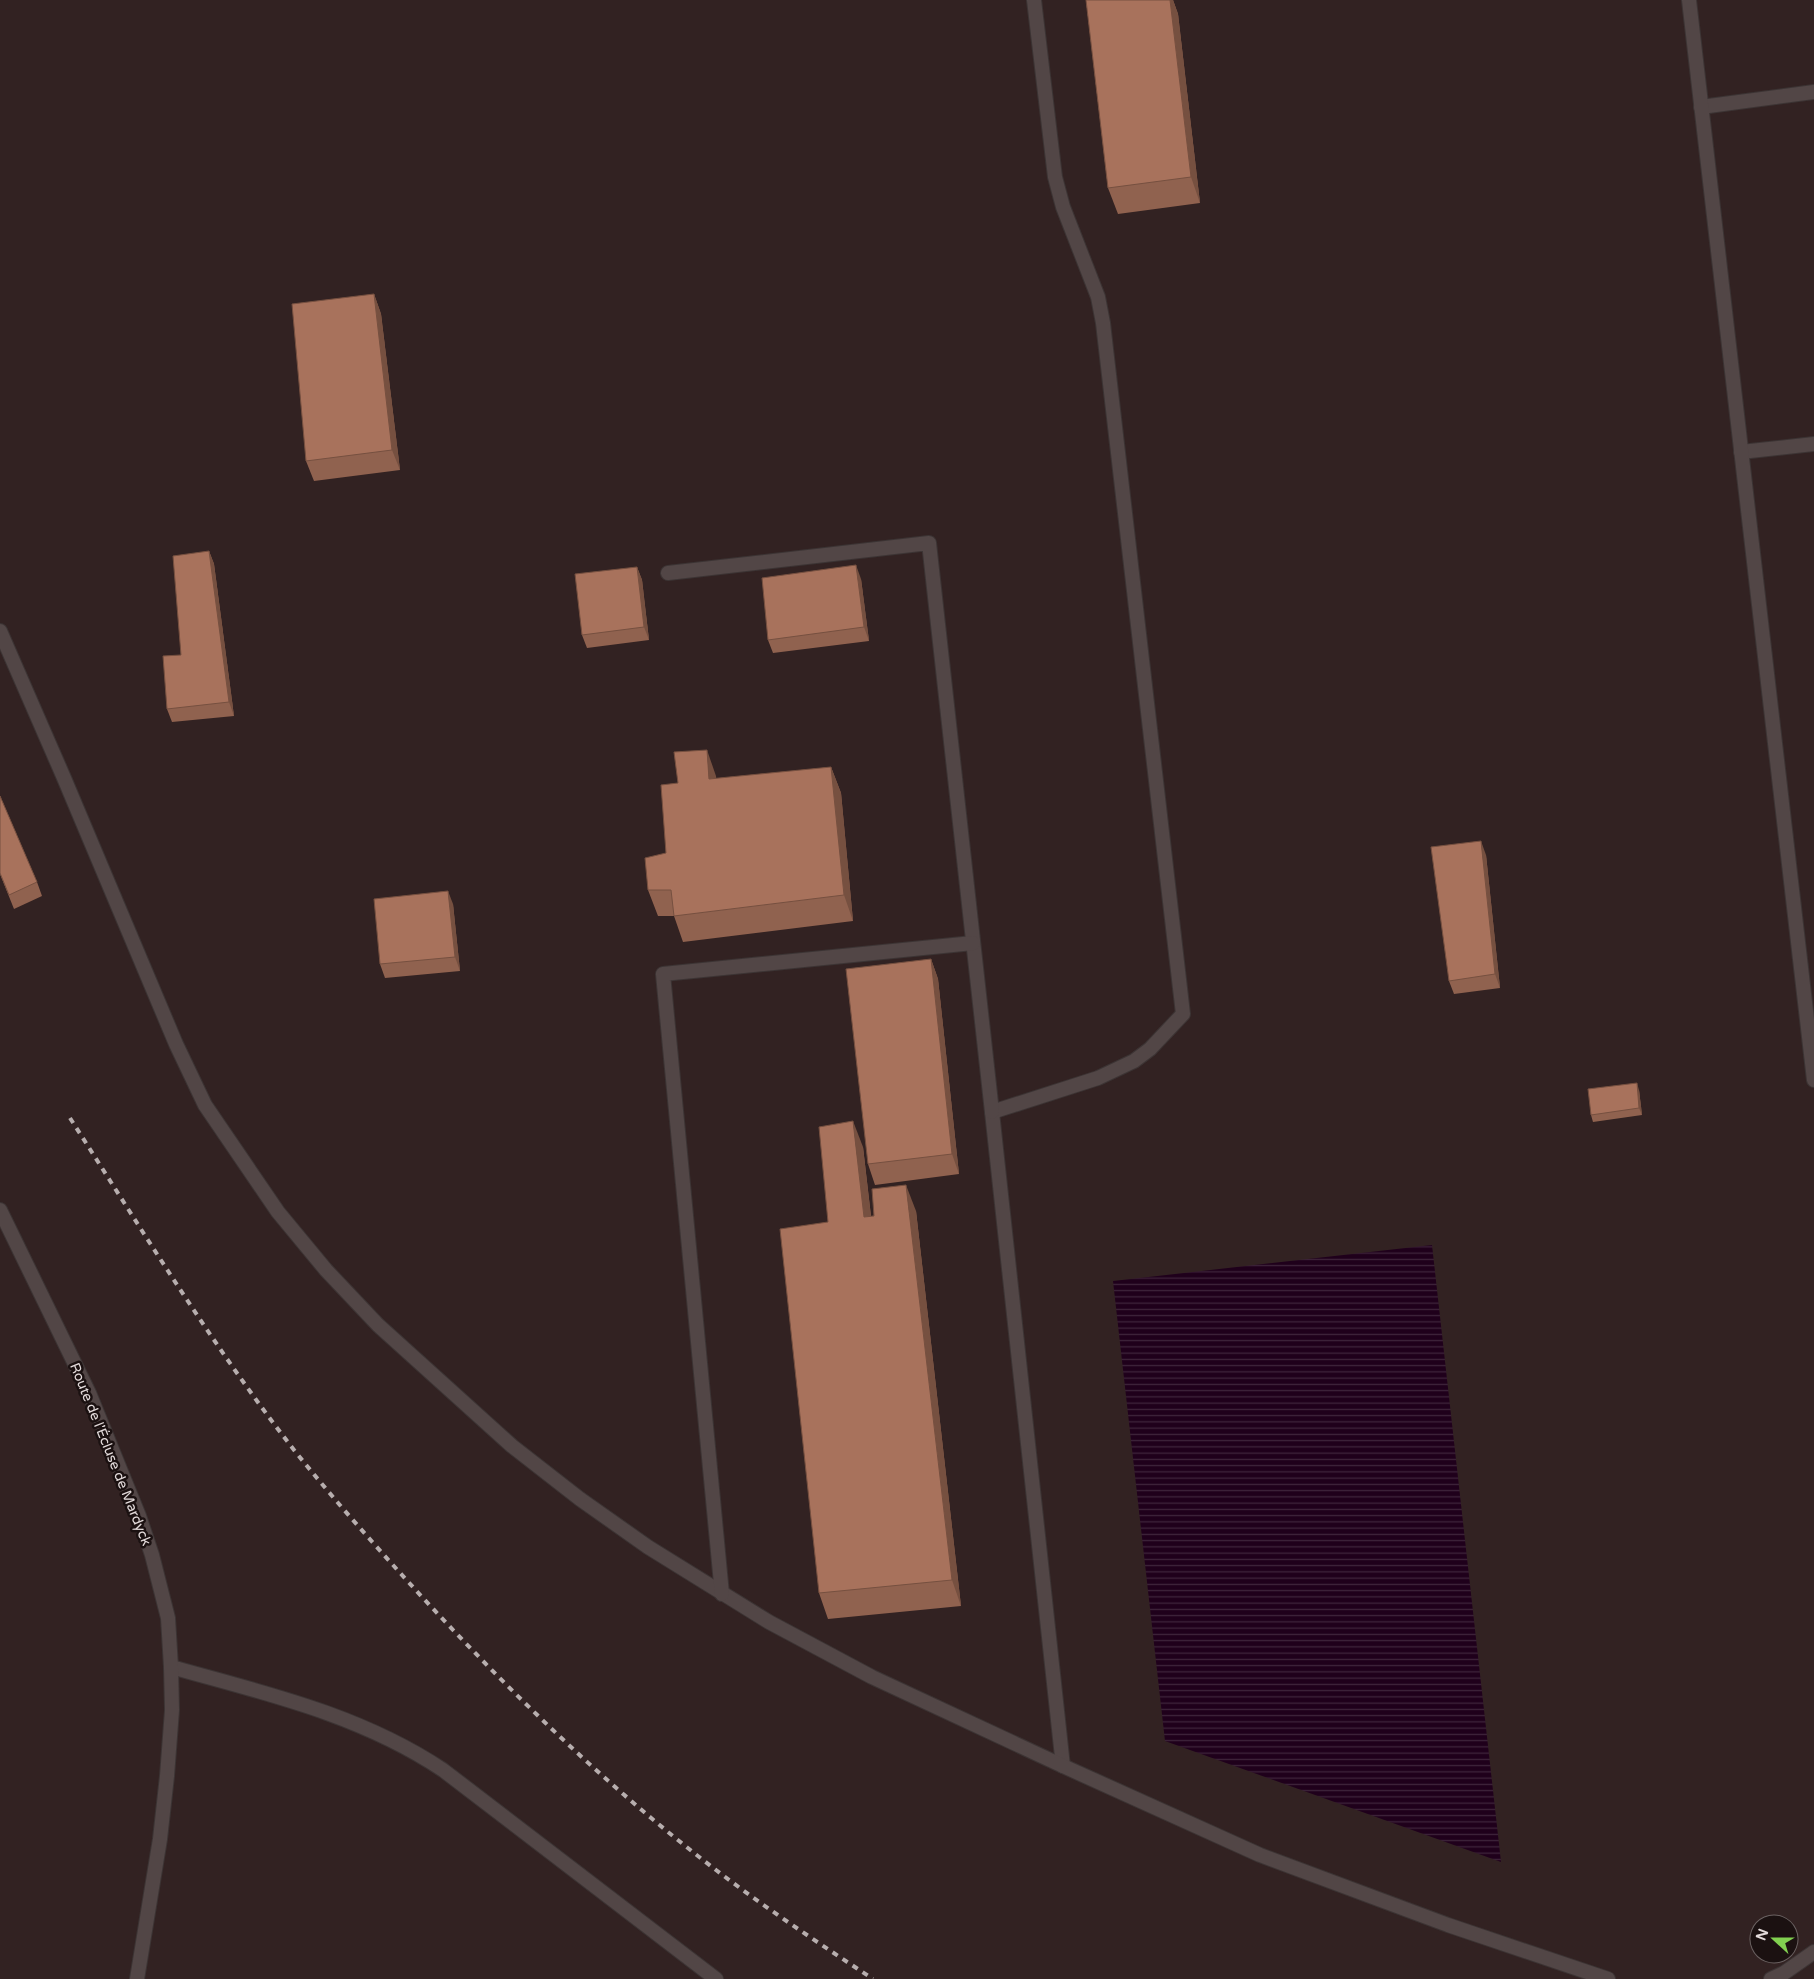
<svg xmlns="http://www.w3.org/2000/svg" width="1814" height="1979" font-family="'Varela Round',sans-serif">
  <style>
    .built { fill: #322222; fill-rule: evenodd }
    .water { fill: url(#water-rules) }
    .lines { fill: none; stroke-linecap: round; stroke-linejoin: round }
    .service-casing { stroke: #3c3434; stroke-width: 16 }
    .minor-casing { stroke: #3c3434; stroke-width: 16 }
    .service { stroke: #524646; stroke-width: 14 }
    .minor { stroke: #524646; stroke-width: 14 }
    .rail { stroke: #b7aeae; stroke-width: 4; stroke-dasharray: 6 6; stroke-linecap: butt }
    .wall { fill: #90624f }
    .shaded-wall { fill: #765040 }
    .building { fill: #a8725c; stroke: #765040 }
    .labels { text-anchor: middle; stroke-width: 5; stroke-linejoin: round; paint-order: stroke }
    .street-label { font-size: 14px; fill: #e3dbdb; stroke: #1b1111 }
  </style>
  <defs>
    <pattern id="water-rules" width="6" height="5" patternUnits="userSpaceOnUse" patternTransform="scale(1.25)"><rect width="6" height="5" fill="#1f001b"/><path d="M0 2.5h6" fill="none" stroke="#3f253c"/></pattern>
  </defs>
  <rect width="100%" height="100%" fill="#241a1a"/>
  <path class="built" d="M0 0H1814V1979H0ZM1759 1924H1789V1954H1759Z"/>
  <path class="water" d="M1432 1245 1501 1862 1165 1741 1113 1281Z"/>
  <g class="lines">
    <defs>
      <g id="service">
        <path d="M1034 0 1055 177 1063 207 1098 297 1103 323 1183 1014 1150 1049 1134 1061 1098 1078 992 1112 1063 1766"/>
        <path d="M1701 107 1814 92"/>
        <path d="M1741 452 1814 444"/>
        <path d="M668 573 929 543 992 1112"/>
        <path d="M0 631 64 778 176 1044 205 1105 278 1212 326 1270 378 1325 512 1446 580 1499 648 1547 769 1622 872 1677 1063 1766 1260 1855 1448 1925 1608 1979"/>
        <path d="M722 1594 663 974 973 943"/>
        <path d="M171 1667C265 1693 361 1715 443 1770L716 1979"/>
        <path d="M1771 1979 1784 1973 1814 1952"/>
      </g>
      <g id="minor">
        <path d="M1689 0 1814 1080"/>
        <path d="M0 1210 89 1393 139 1516 152 1555 168 1618 171 1667 172 1710 167 1776 160 1839 137 1979"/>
      </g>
    </defs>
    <use href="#service" class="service-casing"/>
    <use href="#minor" class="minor-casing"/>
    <use href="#service" class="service"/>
    <use href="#minor" class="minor"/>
    <path class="rail" d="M70 1118C142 1230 212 1345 294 1450 335 1501 379 1550 423 1598 514 1696 610 1789 716 1870 767 1909 820 1944 873 1979"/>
  </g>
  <g class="wall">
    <path d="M1086 0H1173L1178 14 1200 203 1118 214 1108 188Z"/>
    <path d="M374 294 381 314 400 470 314 481 306 461Z"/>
    <path d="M209 551 214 564 234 716 172 722 167 709Z"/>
    <path d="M637 567 642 580 649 640 587 648 582 635Z"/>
    <path d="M861 579 869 641 773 653 768 640Z"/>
    <path d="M831 767 841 793 853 921 683 942 674 916H658L648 890 666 853 716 776V779Z"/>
    <path d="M0 796 37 882 42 896 14 909 0 874Z"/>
    <path d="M1486 855 1500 988 1454 994 1449 981Z"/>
    <path d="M453 904 460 971 385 978 380 964Z"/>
    <path d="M931 959 938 979 959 1174 875 1185 868 1164Z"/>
    <path d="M1639 1090 1642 1115 1593 1122 1591 1115Z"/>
    <path d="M863 1147 871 1216 916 1211 961 1606 828 1619 819 1593 828 1222Z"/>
  </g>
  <g class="shaded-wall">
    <path d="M1170 0H1173L1178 14 1200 203 1191 177Z"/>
    <path d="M374 294 381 314 400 470 392 450Z"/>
    <path d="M209 551 214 564 234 716 229 702Z"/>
    <path d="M856 565 861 579 869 641 864 627Z"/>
    <path d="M637 567 642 580 649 640 644 627Z"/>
    <path d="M707 750 716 776 719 806 709 779Z"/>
    <path d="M831 767 841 793 853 921 844 895Z"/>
    <path d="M1481 841 1486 855 1500 988 1495 974Z"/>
    <path d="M448 891 453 904 460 971 455 957Z"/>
    <path d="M931 959 938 979 959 1174 952 1154Z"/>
    <path d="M1637 1083 1639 1090 1642 1115 1639 1108Z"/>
    <path d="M853 1121 863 1147 874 1243 864 1217Z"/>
    <path d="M906 1185 916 1211 961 1606 952 1580Z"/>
  </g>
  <g class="building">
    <path d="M1086 0H1170L1191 177 1108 188Z"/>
    <path d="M374 294 392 450 306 461 292 304Z"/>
    <path d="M209 551 229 702 167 709 163 656 181 655 173 556Z"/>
    <path d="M856 565 864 627 768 640 762 578Z"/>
    <path d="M637 567 644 627 582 635 575 574Z"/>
    <path d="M707 750 709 779 831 767 844 895 674 916 671 890H648L645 858 666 853 661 785 678 783 674 752Z"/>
    <path d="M0 796 37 882 9 895 0 873Z"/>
    <path d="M1481 841 1495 974 1449 981 1431 847Z"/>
    <path d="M448 891 455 957 380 964 374 899Z"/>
    <path d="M931 959 952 1154 868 1164 846 969Z"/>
    <path d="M1637 1083 1639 1108 1591 1115 1588 1089Z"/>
    <path d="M853 1121 864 1217 874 1216 872 1189 906 1185 952 1580 819 1593 780 1229 828 1222 819 1127Z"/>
  </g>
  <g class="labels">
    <g class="street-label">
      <text transform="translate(111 1454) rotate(68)" y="5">Route de l'Écluse de Mardyck</text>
    </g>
  </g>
  <g transform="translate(1774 1939) rotate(291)"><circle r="24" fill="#1b1111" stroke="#6b6262"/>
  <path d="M0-4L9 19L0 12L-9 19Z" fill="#81d050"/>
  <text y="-8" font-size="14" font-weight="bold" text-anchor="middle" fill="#e3dbdb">N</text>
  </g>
</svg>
